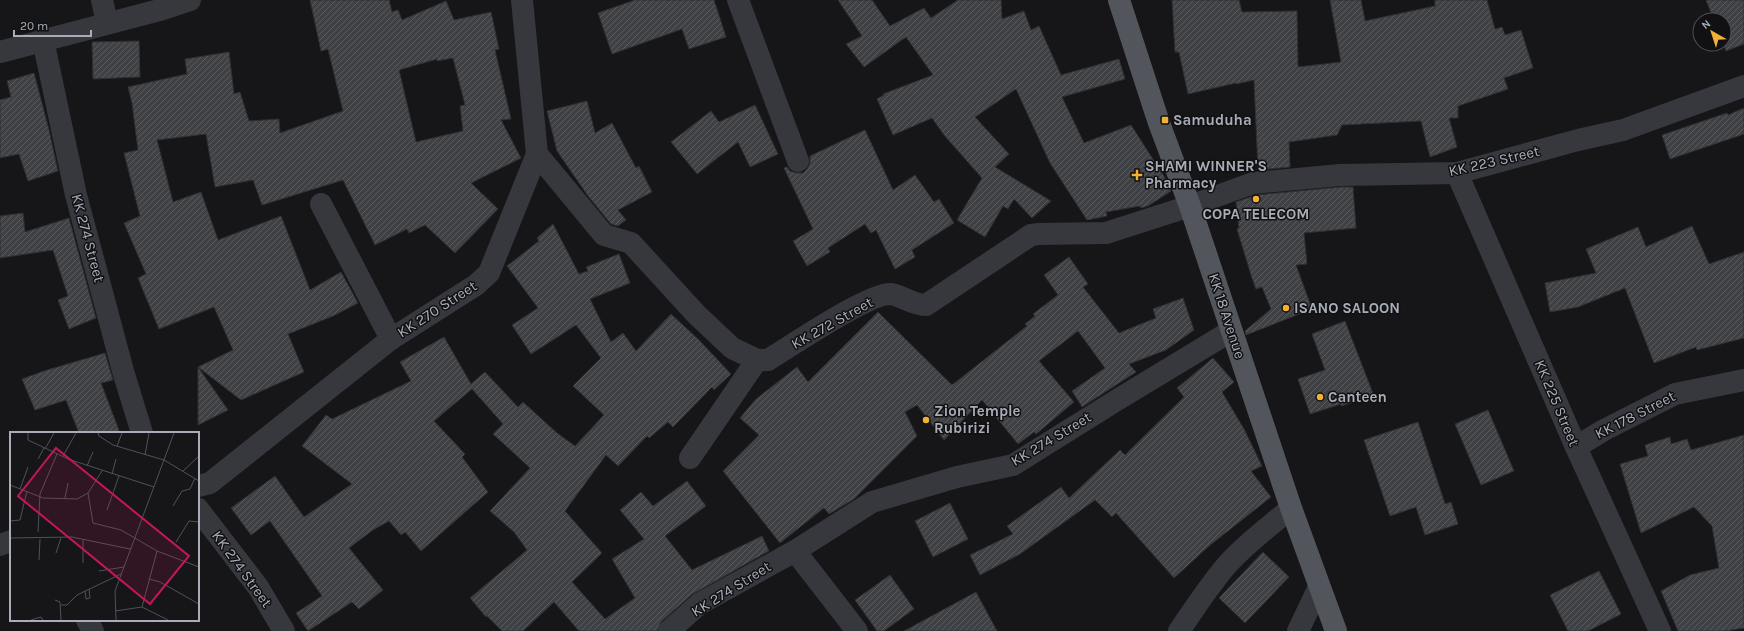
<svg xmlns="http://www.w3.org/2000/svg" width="1744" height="631" font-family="Karla,sans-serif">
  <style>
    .building { fill: url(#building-hatch); stroke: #303034; fill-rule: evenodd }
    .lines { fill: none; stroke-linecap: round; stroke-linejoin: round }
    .minor { stroke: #37383d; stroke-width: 22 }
    .major { stroke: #53555c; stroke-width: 22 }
    .poi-dot { fill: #f2b134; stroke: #111113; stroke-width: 1.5 }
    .labels { text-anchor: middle; stroke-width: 3; stroke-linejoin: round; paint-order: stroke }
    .poi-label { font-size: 15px; font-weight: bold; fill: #a8adb8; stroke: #111113; text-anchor: start }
    .street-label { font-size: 15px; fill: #a8adb8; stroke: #111113 }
    .inset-road { fill: none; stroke: #505258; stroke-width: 1 }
    .view { fill: #c2185b; fill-opacity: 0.15; stroke: #c2185b; stroke-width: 2 }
    .inset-edge { fill: none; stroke: #a8adb8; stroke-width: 2 }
  </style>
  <defs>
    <pattern id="building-hatch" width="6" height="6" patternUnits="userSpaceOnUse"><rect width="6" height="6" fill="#404145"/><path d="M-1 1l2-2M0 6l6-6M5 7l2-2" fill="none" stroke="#595a5e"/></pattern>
  </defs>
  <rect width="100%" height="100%" fill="#161618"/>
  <g class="building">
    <path d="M310 0H389L392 12 398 10 402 20 446 1 454 20 491 12 499 49 495 50 511 119 501 120 521 158 471 183 498 209 455 253 425 225 409 233 407 229 375 245 343 180 262 205 253 180 215 187 206 134 157 140 173 202 201 192 218 240 281 216 310 290 341 272 358 303 333 316 288 334 304 372 241 400 198 367 233 350 214 307 159 329 138 278 146 274 124 223 140 216 124 153 138 150 132 103 128 87 187 74 185 59 229 52 234 94 240 92 249 121 279 119 280 133 343 111 328 49 321 51ZM453 58 465 105 460 106 463 131 416 142 399 70 437 59V61Z"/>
    <path d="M635 0H714L726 37 689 49 682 29 612 54 598 13Z"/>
    <path d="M838 0H872L890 26 924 8 931 18 958 0H1001L1002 19 1024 11 1031 30 1039 26 1061 75 1119 59 1125 79 1062 97 1084 143 1131 125 1167 181 1171 191 1148 206 1141 208 1140 206 1106 212 1107 216 1087 220 1050 163 1016 89 975 117 1009 154 995 167 1051 201 1032 218 1014 199 1008 209 1003 206 985 237 957 220 982 178 944 135 932 118 893 135 877 99 884 95 883 94 933 75 906 37 864 67 846 44 862 36Z"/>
    <path d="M1172 0H1239L1242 12 1297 11 1298 67 1341 62 1330 0H1361L1365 21 1435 6V0H1487L1495 29 1502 27 1505 35 1521 30 1533 68 1504 78 1508 89 1458 106V118H1449L1457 147 1430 157 1421 121 1342 125 1337 135 1289 142 1290 167 1258 170 1254 80 1236 84V83L1188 94 1179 52H1175Z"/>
    <path d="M1706 0H1744V44L1726 51 1723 44 1724 20H1714Z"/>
    <path d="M139 41 140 77 93 79 92 42Z"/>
    <path d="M34 73 49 130 58 171 28 181 19 154 0 158V100L11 97 7 81Z"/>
    <path d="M587 101 595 133 612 123 636 168 639 166 652 192 618 210 626 220 618 226 611 224 588 196 557 151 547 111Z"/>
    <path d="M755 105 778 154 750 167 738 142 697 174 671 142 711 111 719 122Z"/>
    <path d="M1744 108V134L1670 159 1662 135 1727 113 1728 115Z"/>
    <path d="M865 130 893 190 915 175 934 202 939 199 954 223 912 250 915 257 895 269 876 230 871 233 865 224 828 248 830 252 807 266 793 241 813 229 784 168 787 167 790 171 796 173H803L807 169 810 163V156Z"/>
    <path d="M1341 187H1353L1356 228 1304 233 1307 264 1296 265 1312 309 1246 335 1245 331 1271 309 1262 287 1256 289 1251 275 1237 229 1239 228 1236 202 1256 195Z"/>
    <path d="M23 213 25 232 69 218 96 318 69 329 58 300 68 296 53 250 0 258V216Z"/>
    <path d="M553 224 579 274 588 271 586 267 619 254 630 283 590 299 611 342 623 333 636 351 671 314 698 339 731 374 714 390 712 387 673 427 668 422 649 438 647 436 618 466 606 455 565 511 602 553 572 582 605 619 635 598 612 559 644 539 620 510 641 492 653 506 687 481 706 506 665 536 692 570 762 536 769 551 691 595 661 622 657 631H579L554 602 523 631H502L487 616 486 617 470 598 527 550 514 532 490 511 530 468 493 434 503 424 472 389 434 421 465 454 462 457 488 492 421 551 405 532 401 535 389 521 373 530 349 548 383 590 359 609 352 602 308 631 296 613 322 596 270 521 251 535 231 508 275 476 304 517 352 484 302 446 326 415 332 419 411 381 400 362 444 337 471 384 485 372 518 407 523 402 557 433 575 446 604 415 573 386 601 358 576 325 531 354 512 325 538 308 507 266 539 241 537 238Z"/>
    <path d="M1692 226 1709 264 1744 252V338L1697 350 1696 347 1654 363 1625 288 1578 307 1550 312 1545 283 1596 273 1586 249 1638 227 1646 247Z"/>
    <path d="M1069 257 1088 284 1083 287 1119 333 1156 318 1153 309 1183 298 1194 330 1166 350 1129 364 1136 372 1082 407 1072 391 1105 368 1078 331 1039 361 1074 402 1036 434 1034 432 1018 444 982 400 944 440 917 405 905 412 917 436 854 499 829 514 824 508 780 543 723 471 759 435 740 418 756 399 797 367 808 382 878 312 952 385 1027 326 1025 324 1035 316 1033 314 1058 295 1044 275Z"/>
    <path d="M1345 321 1374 396 1341 406V404L1310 414 1298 379 1325 370 1312 334Z"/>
    <path d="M105 353 113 380 101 383 120 433H79L66 400 35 410 22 379 44 371Z"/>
    <path d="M1213 358 1234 382 1222 392 1244 429 1262 466 1251 471 1271 497 1209 546 1174 578 1116 513 1112 517 1095 500 1020 554 980 575 970 555 1013 534 1007 526 1061 487 1069 498 1120 450 1125 455 1184 397 1177 388Z"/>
    <path d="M198 367 228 410 198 425Z"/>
    <path d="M1488 410 1514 471 1481 485 1455 424Z"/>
    <path d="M1418 422 1445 504 1451 502 1458 524 1425 535 1416 507 1390 516 1364 440Z"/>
    <path d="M1744 435V628L1725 631H1678L1661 591 1690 575 1719 568 1712 526 1694 507 1641 533 1620 464 1648 456 1645 445 1670 437 1671 444 1687 439 1691 450Z"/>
    <path d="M950 503 968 539 933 557 915 521Z"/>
    <path d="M1263 552 1289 577 1245 623 1219 598Z"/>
    <path d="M1599 571 1621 614 1588 631H1568L1550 595Z"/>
    <path d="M890 575 914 609 884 631H877L855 600Z"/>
    <path d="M976 592 997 631H904Z"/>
  </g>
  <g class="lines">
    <g class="minor">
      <path d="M102 0 107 23"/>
      <path d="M738 0 798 161"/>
      <path d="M43 40 76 195 123 371 142 433"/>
      <path d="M0 52 163 9 190 0"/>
      <path d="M537 154 604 235 631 243 696 314 732 348 757 360H768C791 346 867 294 890 294 901 295 913 305 926 305L1031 235 1039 234 1106 233 1190 206 1253 183 1340 175 1457 173 1578 140 1623 130 1744 86"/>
      <path d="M1457 173 1576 447 1660 631"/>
      <path d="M321 204 391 339"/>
      <path d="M1576 447 1604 430 1675 394 1744 380"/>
      <path d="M690 458 757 360"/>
      <path d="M198 486 210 483 391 339 476 285 489 273 537 154 522 0"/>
      <path d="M198 509 258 587 284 631"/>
      <path d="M0 545 11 541"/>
      <path d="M795 551 857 631"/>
      <path d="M87 620 93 631"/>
      <path d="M669 631 699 604 795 551 872 502 957 477 1013 465 1117 400 1231 331"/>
      <path d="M1179 631C1194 609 1209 586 1226 566 1245 544 1269 527 1291 508"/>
      <path d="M1298 631 1319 587"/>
    </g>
    <path class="major" d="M1119 0 1159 123 1190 206 1291 508 1336 631"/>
  </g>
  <g class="poi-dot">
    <rect x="1161" y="116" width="8" height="8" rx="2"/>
    <path d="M1135 169h4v4h4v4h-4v4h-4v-4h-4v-4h4z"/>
    <circle cx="1256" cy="199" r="4"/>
    <circle cx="1286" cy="308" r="4"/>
    <circle cx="1320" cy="397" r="4"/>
    <circle cx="926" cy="420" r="4"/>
  </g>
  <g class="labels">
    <g class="poi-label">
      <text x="1173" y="125">Samuduha</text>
      <text x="1145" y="171">SHAMI WINNER'S<tspan x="1145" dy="17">Pharmacy</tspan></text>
      <text x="1256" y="219" text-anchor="middle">COPA TELECOM</text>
      <text x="1294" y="313">ISANO SALOON</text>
      <text x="1328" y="402">Canteen</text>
      <text x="934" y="416">Zion Temple<tspan x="934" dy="17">Rubirizi</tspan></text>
    </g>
    <g class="street-label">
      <text transform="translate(1494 161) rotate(-13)" y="5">KK 223 Street</text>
      <text transform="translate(88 238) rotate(75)" y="5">KK 274 Street</text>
      <text transform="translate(437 309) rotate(-33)" y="5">KK 270 Street</text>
      <text transform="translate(1227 316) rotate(72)" y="5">KK 18 Avenue</text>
      <text transform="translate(832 323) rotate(-29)" y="5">KK 272 Street</text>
      <text transform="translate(1557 403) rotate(67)" y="5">KK 225 Street</text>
      <text transform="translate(1635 415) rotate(-27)" y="5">KK 178 Street</text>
      <text transform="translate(1051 439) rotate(-31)" y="5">KK 274 Street</text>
      <text transform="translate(242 569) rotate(54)" y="5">KK 274 Street</text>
      <text transform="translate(731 589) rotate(-32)" y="5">KK 274 Street</text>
    </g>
  </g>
  <g transform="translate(10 432)">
    <rect width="189" height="189" fill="#161618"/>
    <path class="inset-road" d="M18 1V8L58 27 144 55M88 1 89 4 103 13 154 28 189 49M107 14 112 1M35 17 44 1M135 23 139 1M53 24 66 1M28 27 34 16M77 34 83 20M173 39 189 24M102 42 106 27M0 53 33 66 67 67 78 61 92 39M10 57 18 35M78 61 83 91 111 98 147 119 189 135M55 66 58 51M163 74 172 59 180 57 185 46M97 78 109 44M0 89 10 88 17 59M28 100 30 62 47 22M0 106 62 105 120 117M166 110 179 89 189 90M46 121 51 106M29 128 30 107M73 131V107M89 139 114 135M139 147 150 150 189 172M75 159 76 167 80 166 79 157M45 168 50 170 51 188M51 173H57L67 163 111 142M132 175 147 119M105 179 132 175 158 188M21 188 31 185 33 188M106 188 105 159 164 1"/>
    <path class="view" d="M46 16 179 124 140 172 8 64Z"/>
    <rect width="189" height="189" class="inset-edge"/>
  </g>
  <g transform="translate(1712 32) rotate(321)"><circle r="19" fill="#111113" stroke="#4d4f55"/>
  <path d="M0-3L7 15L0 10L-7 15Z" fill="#f2b134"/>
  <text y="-6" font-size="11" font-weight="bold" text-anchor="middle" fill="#a8adb8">N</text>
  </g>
  <path d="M14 30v6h77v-6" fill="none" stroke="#a8adb8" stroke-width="2"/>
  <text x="20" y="30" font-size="12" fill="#a8adb8" stroke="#111113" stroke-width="3" paint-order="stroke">20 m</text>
</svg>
